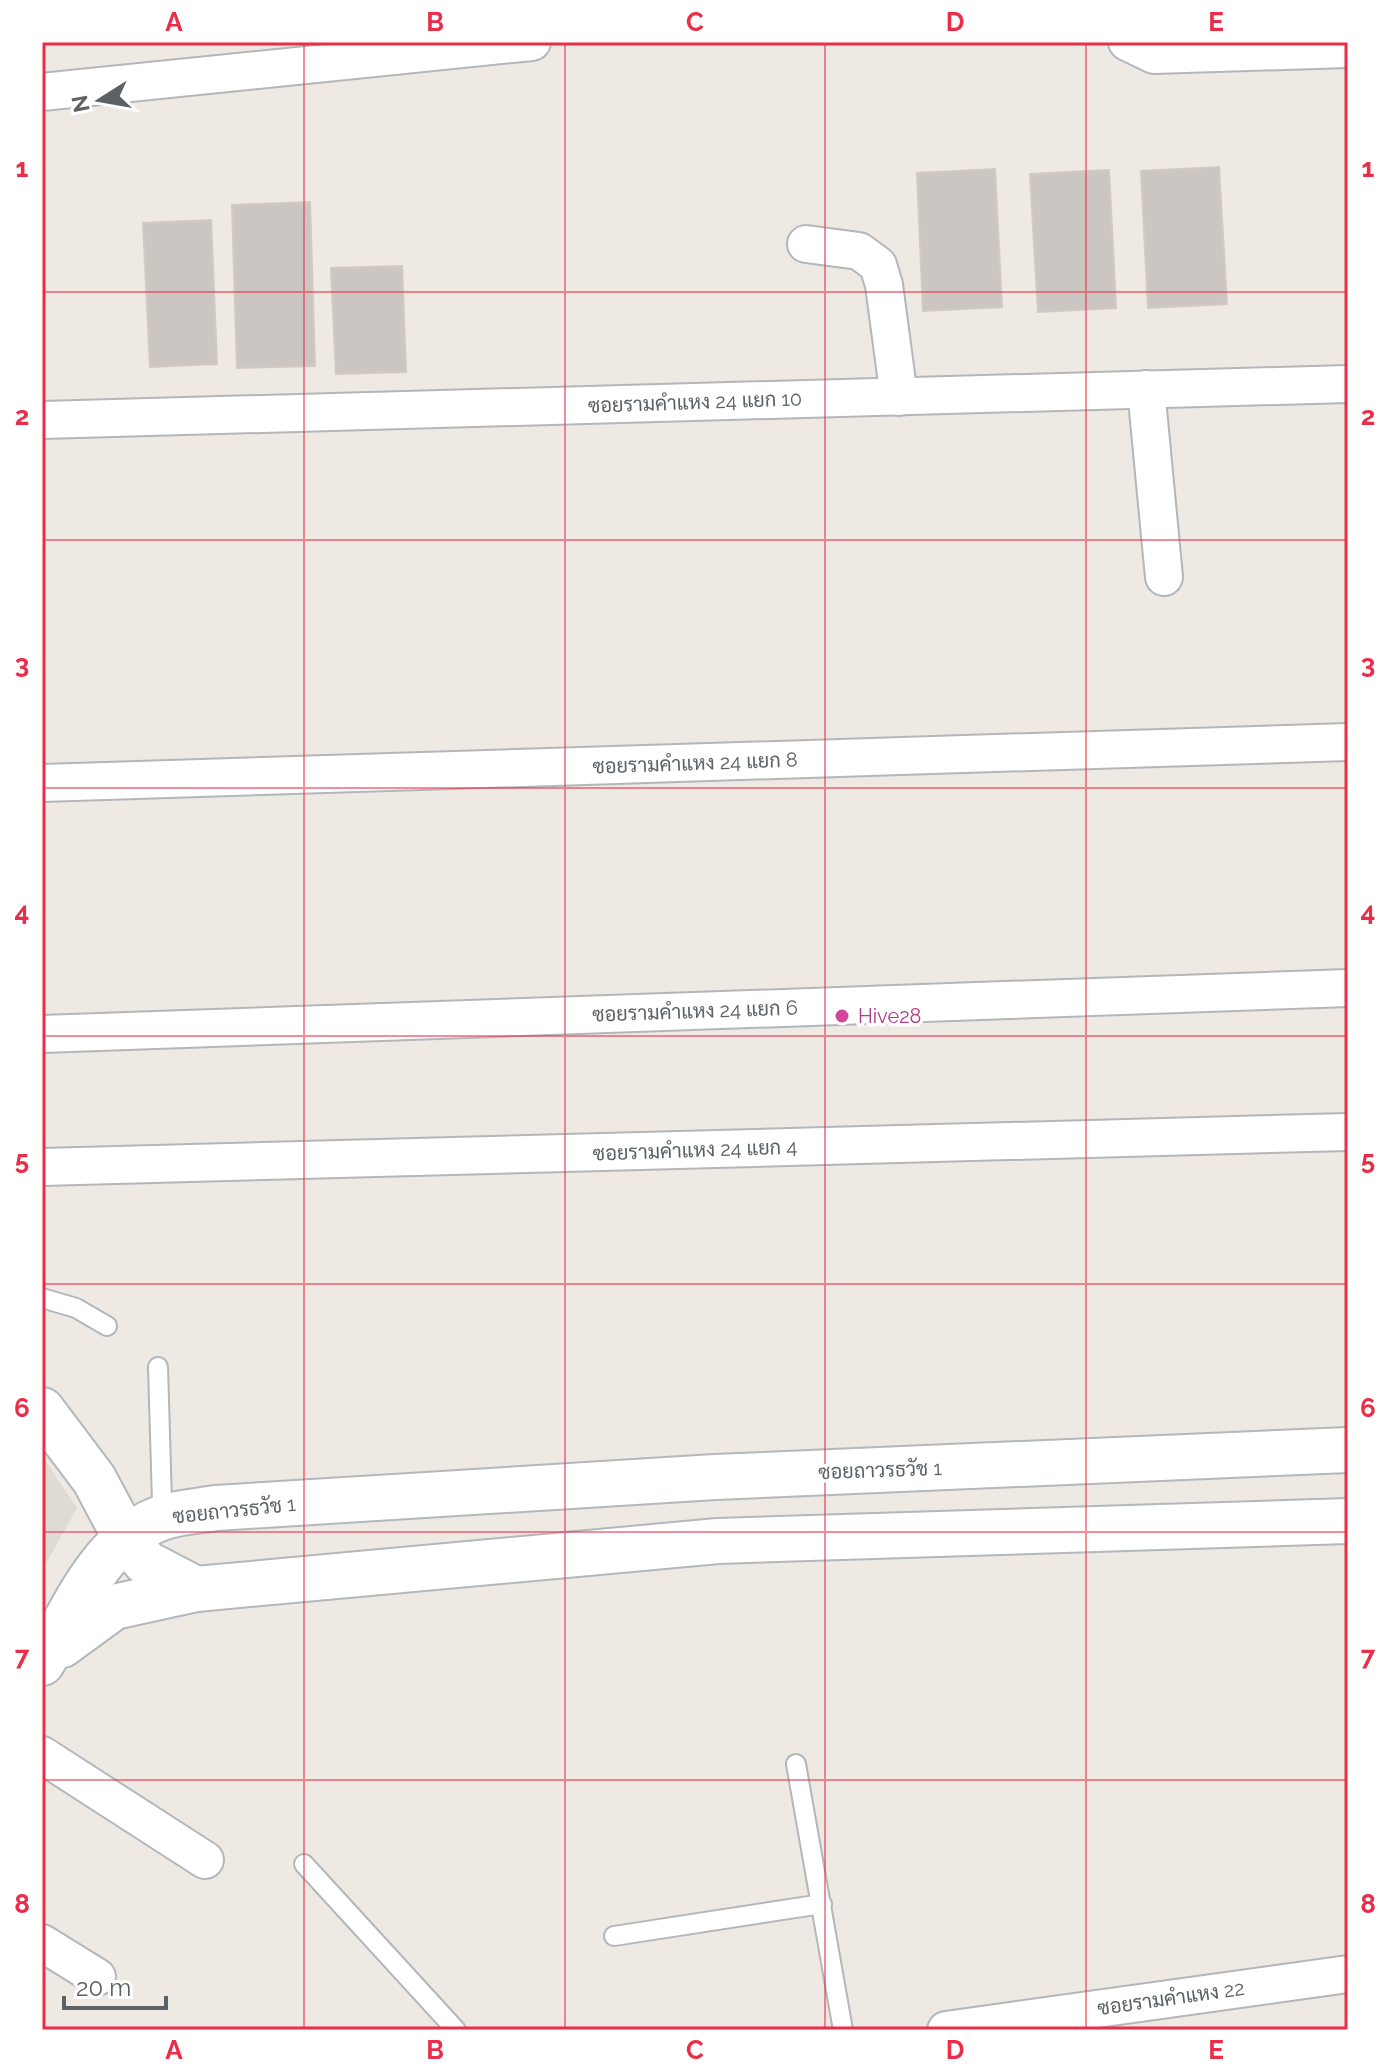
<svg xmlns="http://www.w3.org/2000/svg" width="1390" height="2072" font-family="Raleway,Sarabun,sans-serif">
  <style>
    .education { fill: #e0dad4 }
    .building { fill: #cbc6c2; stroke: #d3c9c1; stroke-width: 2 }
    .lines { fill: none; stroke-linecap: round; stroke-linejoin: round }
    .lane-casing { stroke: #b3b7ba; stroke-width: 22 }
    .street-casing { stroke: #b3b7ba; stroke-width: 40 }
    .secondary-casing { stroke: #b2b8bb; stroke-width: 48 }
    .lane { stroke: #fff; stroke-width: 18 }
    .street { stroke: #fff; stroke-width: 36 }
    .secondary { stroke: #fff; stroke-width: 44 }
    .grid { fill: none; stroke: #ea2d49; stroke-width: 2; stroke-opacity: 0.55 }
    .hotel-dot { fill: #d1479c; stroke: #fff; stroke-width: 3 }
    .labels { text-anchor: middle; stroke-width: 7; stroke-linejoin: round; paint-order: stroke }
    .street-label { font-size: 20px; fill: #5b6164; stroke: #fff }
    .hotel-label { font-size: 20px; fill: #b23c85; stroke: #fff; text-anchor: start }
    .neatline { fill: none; stroke: #ea2d49; stroke-width: 3 }
    .grid-label { font-size: 26px; text-anchor: middle; font-weight: bold; fill: #ea2d49 }
  </style>
  <rect width="100%" height="100%" fill="#eee9e3"/>
  <path class="education" d="M42 1456 77 1508 42 1571Z"/>
  <g class="building">
    <path d="M1219 167 1227 304 1148 308 1141 171Z"/>
    <path d="M995 169 1002 307 923 311 917 173Z"/>
    <path d="M1109 170 1116 308 1038 312 1030 174Z"/>
    <path d="M310 202 315 366 237 368 232 205Z"/>
    <path d="M211 220 217 364 150 367 143 223Z"/>
    <path d="M402 266 406 372 336 374 331 268Z"/>
  </g>
  <g class="lines">
    <defs>
      <g id="lane">
        <path d="M42 1298 76 1308 107 1326"/>
        <path d="M158 1367 162 1502"/>
        <path d="M796 1764 843 2030"/>
        <path d="M304 1864 456 2030"/>
        <path d="M614 1936 822 1904"/>
      </g>
      <g id="street">
        <path d="M1127 42 1154 55 1348 49"/>
        <path d="M42 92 532 42"/>
        <path d="M806 244 859 251 878 265 884 285 899 397"/>
        <path d="M1146 389 1164 577"/>
        <path d="M42 420 1348 384"/>
        <path d="M42 783 1348 742"/>
        <path d="M42 1034 1348 988"/>
        <path d="M42 1167 1348 1132"/>
        <path d="M42 1755 205 1860"/>
        <path d="M42 1943 97 1977"/>
        <path d="M946 2030 1348 1974"/>
      </g>
      <g id="secondary">
        <path d="M42 1410 94 1479 126 1539 146 1563 196 1589"/>
        <path d="M62 1645 114 1607 196 1589 718 1541 1348 1521"/>
        <path d="M42 1663C73 1611 99 1541 161 1518 178 1512 199 1511 216 1508L715 1477 1348 1450"/>
      </g>
    </defs>
    <use href="#lane" class="lane-casing"/>
    <use href="#street" class="street-casing"/>
    <use href="#secondary" class="secondary-casing"/>
    <use href="#lane" class="lane"/>
    <use href="#street" class="street"/>
    <use href="#secondary" class="secondary"/>
  </g>
  <path class="grid" d="M304 42V2030M565 42V2030M825 42V2030M1086 42V2030M42 292H1348M42 540H1348M42 788H1348M42 1036H1348M42 1284H1348M42 1532H1348M42 1780H1348"/>
  <circle class="hotel-dot" cx="842" cy="1016" r="8"/>
  <g class="labels">
    <g class="street-label">
      <text transform="translate(695 402) rotate(-2)" y="7">ซอยรามคำแหง 24 แยก 10</text>
      <text transform="translate(695 763) rotate(-2)" y="7">ซอยรามคำแหง 24 แยก 8</text>
      <text transform="translate(695 1011) rotate(-2)" y="7">ซอยรามคำแหง 24 แยก 6</text>
      <text transform="translate(695 1150) rotate(-2)" y="7">ซอยรามคำแหง 24 แยก 4</text>
      <text transform="translate(880 1470) rotate(-2)" y="7">ซอยถาวรธวัช 1</text>
      <text transform="translate(234 1510) rotate(-6)" y="7">ซอยถาวรธวัช 1</text>
      <text transform="translate(1171 1998) rotate(-8)" y="7">ซอยรามคำแหง 22</text>
    </g>
    <g class="hotel-label">
      <text x="858" y="1023">Hive28</text>
    </g>
  </g>
  <rect width="1390" height="2072" fill="none" stroke="#ffffff" stroke-width="88"/>
  <g transform="translate(100 100) rotate(259)" stroke="#ffffff" stroke-width="6" paint-order="stroke">
  <path d="M0-6L14 30L0 20L-14 30Z" fill="#5b6164"/>
  <text y="-12" font-size="22" font-weight="bold" text-anchor="middle" fill="#5b6164">N</text>
  </g>
  <path d="M64 1996v12h102v-12" fill="none" stroke="#5b6164" stroke-width="4"/>
  <text x="76" y="1996" font-size="24" fill="#5b6164" stroke="#ffffff" stroke-width="6" paint-order="stroke">20 m</text>
  <rect x="44" y="44" width="1302" height="1984" class="neatline"/>
  <g class="grid-label">
    <text x="174" y="31">A</text>
    <text x="435" y="31">B</text>
    <text x="695" y="31">C</text>
    <text x="955" y="31">D</text>
    <text x="1216" y="31">E</text>
    <text x="22" y="177">1</text>
    <text x="1368" y="177">1</text>
    <text x="22" y="425">2</text>
    <text x="1368" y="425">2</text>
    <text x="22" y="673">3</text>
    <text x="1368" y="673">3</text>
    <text x="22" y="921">4</text>
    <text x="1368" y="921">4</text>
    <text x="22" y="1169">5</text>
    <text x="1368" y="1169">5</text>
    <text x="22" y="1417">6</text>
    <text x="1368" y="1417">6</text>
    <text x="22" y="1665">7</text>
    <text x="1368" y="1665">7</text>
    <text x="22" y="1913">8</text>
    <text x="1368" y="1913">8</text>
    <text x="174" y="2059">A</text>
    <text x="435" y="2059">B</text>
    <text x="695" y="2059">C</text>
    <text x="955" y="2059">D</text>
    <text x="1216" y="2059">E</text>
  </g>
</svg>
